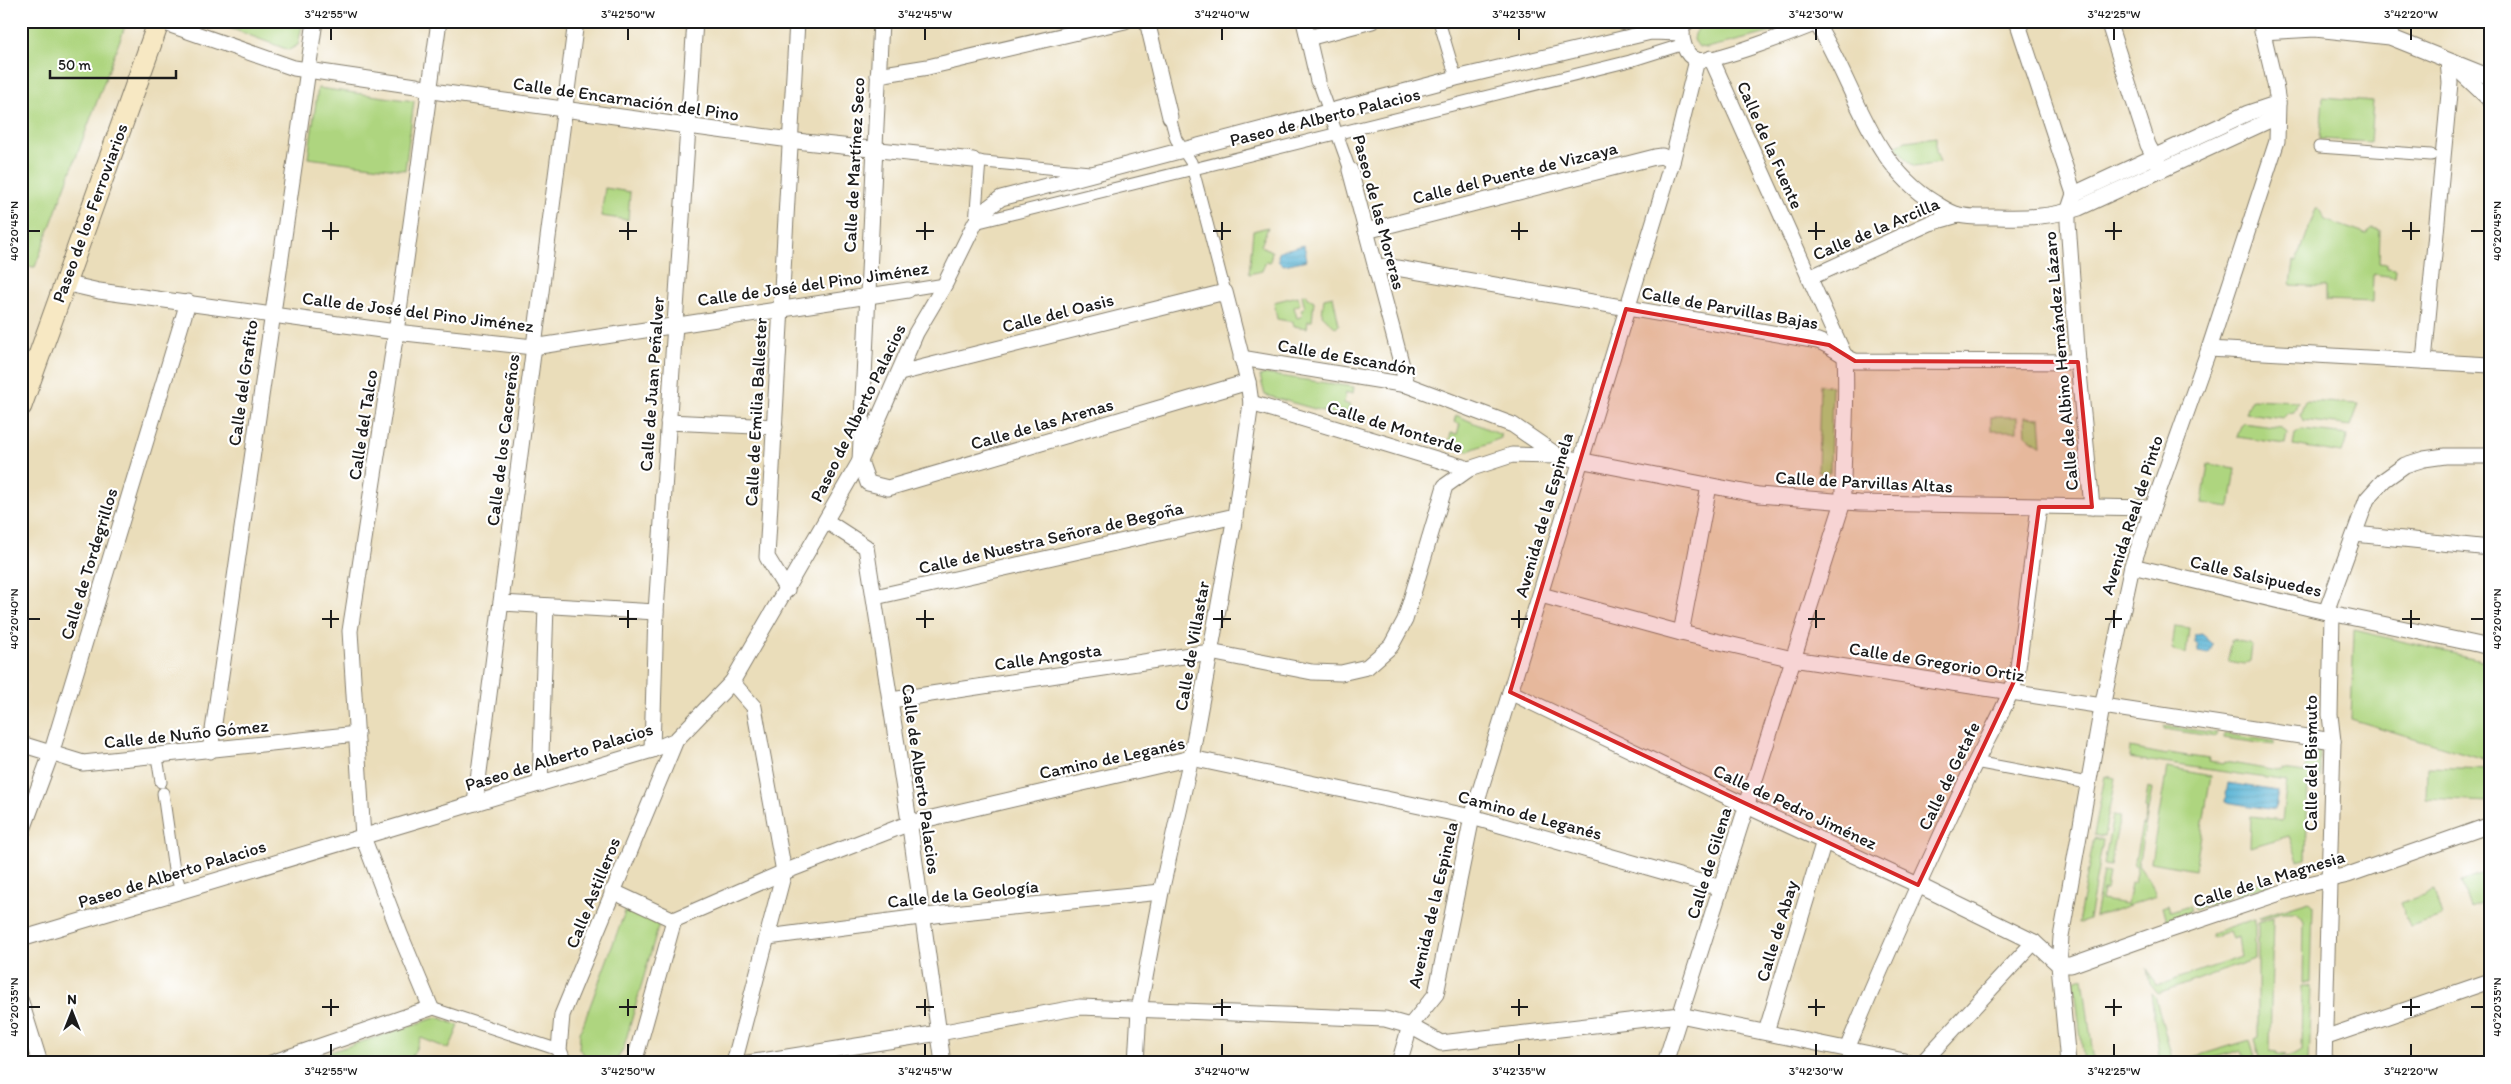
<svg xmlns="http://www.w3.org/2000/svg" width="2511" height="1084" font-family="Itim,sans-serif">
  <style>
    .green { fill: #aed57f; stroke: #65784e }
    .water { fill: url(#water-rules); stroke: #396778 }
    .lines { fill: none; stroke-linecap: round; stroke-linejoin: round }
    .pedestrian-casing { stroke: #837c6b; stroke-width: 13 }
    .minor-casing { stroke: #837c6b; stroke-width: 17 }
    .secondary-casing { stroke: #837c6b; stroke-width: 23 }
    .pedestrian { stroke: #fff; stroke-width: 11 }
    .minor { stroke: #fff; stroke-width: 15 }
    .secondary { stroke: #f7e8c3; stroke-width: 21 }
    .marked { fill: #d62828; fill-opacity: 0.2; stroke: #d62828; stroke-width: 4; stroke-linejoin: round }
    .ticks { fill: none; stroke: #1c1c1c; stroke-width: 2 }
    .labels { text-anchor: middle; stroke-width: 4.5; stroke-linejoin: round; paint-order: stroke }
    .street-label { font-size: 18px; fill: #1c1c1c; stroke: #fff }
    .neatline { fill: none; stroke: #1c1c1c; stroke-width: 2 }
    .ticks-label { font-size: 12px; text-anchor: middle; fill: #1c1c1c }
  </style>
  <defs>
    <pattern id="water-rules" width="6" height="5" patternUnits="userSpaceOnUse" patternTransform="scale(1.25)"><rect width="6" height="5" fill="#56b2d4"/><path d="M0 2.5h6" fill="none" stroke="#4a98b5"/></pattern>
  </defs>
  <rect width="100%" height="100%" fill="#fff"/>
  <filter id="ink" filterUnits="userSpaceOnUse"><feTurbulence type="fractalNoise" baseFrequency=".02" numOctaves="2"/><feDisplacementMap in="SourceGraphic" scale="10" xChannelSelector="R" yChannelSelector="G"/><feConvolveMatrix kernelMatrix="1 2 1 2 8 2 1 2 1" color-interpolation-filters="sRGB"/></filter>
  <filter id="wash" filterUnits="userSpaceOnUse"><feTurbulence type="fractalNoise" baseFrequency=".0096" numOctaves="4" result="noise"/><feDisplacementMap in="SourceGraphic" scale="20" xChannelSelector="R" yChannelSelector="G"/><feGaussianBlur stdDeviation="1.12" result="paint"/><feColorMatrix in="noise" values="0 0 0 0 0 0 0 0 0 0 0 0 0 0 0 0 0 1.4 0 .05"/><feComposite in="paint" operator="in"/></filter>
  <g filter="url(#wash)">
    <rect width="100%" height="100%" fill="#eaddba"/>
    <g class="green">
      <path d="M21 21H127L35 267 21 266Z"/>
      <path d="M211 21H303L298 45 289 50Z"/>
      <path d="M1720 21H1794L1789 28 1707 48 1699 47 1694 40C1695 24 1708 24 1720 21Z"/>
      <path d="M318 88 414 101 405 170 308 158Z"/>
      <path d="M2323 97 2373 101 2370 142 2320 139Z"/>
      <path d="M1936 137V152L1940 163 1914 167 1895 146 1906 141Z"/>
      <path d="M605 188 630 192 628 220 601 216Z"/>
      <path d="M2316 209H2319L2325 220 2365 234 2373 228 2380 230 2379 263 2387 264V268L2396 269 2395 277 2373 274 2372 302 2326 300V287L2291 285 2294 261H2297Z"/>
      <path d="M1268 227 1261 246 1272 251 1270 262 1266 261 1262 271 1249 274 1253 231Z"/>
      <path d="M1307 294V297L1314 301 1312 321H1308L1307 328 1293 326V322L1277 319 1274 302 1298 296 1300 304 1294 307 1297 318 1303 316 1301 309 1305 308 1302 295Z"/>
      <path d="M1333 296 1339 325 1336 328 1322 315 1324 298Z"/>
      <path d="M1265 374 1354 387 1353 393H1346L1344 403 1350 405 1347 418 1265 395 1260 376Z"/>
      <path d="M1820 385 1832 386 1830 473 1818 472Z"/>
      <path d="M2251 399 2298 401 2294 412 2288 413 2283 418 2246 413Z"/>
      <path d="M2305 401 2359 404 2351 426 2303 420 2300 415Z"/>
      <path d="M1456 415 1501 435V438L1468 451 1448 446 1451 433 1457 434 1460 424 1454 422Z"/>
      <rect x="1991" y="417" width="26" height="14"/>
      <path d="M2025 417 2040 418 2042 446 2026 436Z"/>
      <path d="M2242 423 2282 428 2287 433 2285 444 2237 437Z"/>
      <path d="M2302 430 2348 435 2342 453 2293 445 2295 434Z"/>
      <path d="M2208 464 2236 468 2230 507 2202 503Z"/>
      <path d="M2175 626 2189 628 2186 654 2177 652 2172 649Z"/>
      <path d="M2354 630 2490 662V761L2351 719Z"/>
      <path d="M2231 640 2249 643 2252 646 2250 661 2245 664 2228 661Z"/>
      <path d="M2164 726 2217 733V737L2164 729Z"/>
      <path d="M2224 734 2274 741V745L2224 738Z"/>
      <path d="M2309 747 2320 749V777L2308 781 2306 859 2298 861 2289 836 2250 847 2251 816 2282 820 2287 781 2129 758 2130 748 2167 755 2168 753 2209 759 2208 762 2224 764 2225 762 2283 772V770L2305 773Z"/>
      <path d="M2427 767 2490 769V802L2426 799Z"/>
      <path d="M2167 768 2211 776 2195 870 2151 862Z"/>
      <path d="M2105 776 2115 778 2104 837 2094 835Z"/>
      <path d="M2148 787 2152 789 2138 865 2152 885 2156 896 2095 917 2103 872 2109 873 2106 890H2103L2101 900 2127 904 2131 883H2134L2137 867 2134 866 2142 825H2144L2147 810 2145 809Z"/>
      <path d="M2113 815 2120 816 2110 866 2104 865Z"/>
      <path d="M2094 838 2103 840 2089 919 2078 923Z"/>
      <path d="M2490 872V901L2470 908 2461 882Z"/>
      <path d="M2268 880 2270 885 2235 896 2234 891Z"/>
      <path d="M2434 891 2442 917 2410 927 2401 903Z"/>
      <path d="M2228 893 2230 898 2195 910 2194 905Z"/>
      <path d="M2309 901 2313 905 2311 983H2303L2304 921 2296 912H2282L2260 919 2259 917Z"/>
      <path d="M2169 905 2171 912 2189 906 2191 911 2167 920 2163 907Z"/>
      <path d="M627 906 660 920 623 1050 617 1059 591 1062 579 1049 580 1033Z"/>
      <path d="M2273 917 2270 1050 2277 1051V1054L2286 1055 2272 1063H2261L2254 1039 2258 1037V922Z"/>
      <path d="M2255 919V959L2158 994 2150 984 2147 968 2156 986 2241 957 2238 937 2232 939 2229 932 2212 938 2211 934Z"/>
      <path d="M2083 977 2094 1063H2084L2074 980Z"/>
      <path d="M2302 986H2311L2308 1063H2278L2301 1050Z"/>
      <path d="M2151 993 2155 996 2172 1058 2165 1063H2160Z"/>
      <path d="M438 1017 459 1026 449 1049 421 1038 409 1063H334L320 1058 321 1055Z"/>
      <path d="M2250 1040 2257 1063H2248L2246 1056 2243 1057 2241 1050 2196 1063H2173Z"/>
    </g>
    <g class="water">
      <path d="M1304 245 1307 260 1284 265 1279 262 1278 256 1280 251Z"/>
      <path d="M2202 634 2213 644 2209 654 2198 652V645L2194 642 2195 635Z"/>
      <path d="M2228 783 2278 791 2275 810 2225 802Z"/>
    </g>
  </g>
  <g filter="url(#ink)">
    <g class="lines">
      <defs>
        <g id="pedestrian">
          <path d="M1439 21 1456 78"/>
          <path d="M1318 81 1350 170"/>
          <path d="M1170 117 1176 139 1191 162 1225 292"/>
          <path d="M2319 147 2431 155"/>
          <path d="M974 161 1090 172"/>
          <path d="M980 161 975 223 1630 61 1684 44"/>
          <path d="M908 290 945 284"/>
          <path d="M157 757 161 782"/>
          <path d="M1975 762 2088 783"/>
          <path d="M163 793 174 870 181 890"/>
          <path d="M431 1008 559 1050"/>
        </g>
        <g id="minor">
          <path d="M159 21 294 68 416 86 439 92 805 142 973 160"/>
          <path d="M881 21 860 461 868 483 888 488 1248 382"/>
          <path d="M1147 21 1170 117"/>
          <path d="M1304 21 1318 81"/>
          <path d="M1688 21 1682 27C1681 38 1684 56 1697 60 1712 64 1802 29 1821 21"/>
          <path d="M1815 21C1855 83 1868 162 1935 203 1942 207 1950 213 1959 215 1970 218 1985 217 1997 217 2026 218 2051 217 2079 208L2270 120 2277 104"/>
          <path d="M2017 21 2074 194 2068 212V223L2078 362 2092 507"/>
          <path d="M2108 21 2148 145 2159 165"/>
          <path d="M2262 32 2315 29 2390 37 2490 77"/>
          <path d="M2390 37 2393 21"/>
          <path d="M1308 38 1372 21"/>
          <path d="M2454 66 2490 100"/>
          <path d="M878 75 928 67 1125 21"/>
          <path d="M1350 170 1407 385"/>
          <path d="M2074 194 2248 113 2278 103"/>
          <path d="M1366 231 1655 157 1662 156 1672 162"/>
          <path d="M1376 268 1385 266 1818 341C1832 346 1842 356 1855 361L2078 362"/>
          <path d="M1809 278 1930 223 1958 215"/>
          <path d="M64 283 99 291 396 332 533 347 908 290"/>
          <path d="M2209 349 2490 365"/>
          <path d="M1241 358 1407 385 1513 425 1558 456 1759 495 1859 503 2150 508"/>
          <path d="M2424 361 2450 83 2448 61"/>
          <path d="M900 373 1225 292 1248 382 1251 403 1235 516 1191 758 1161 892 1139 1010 1136 1063"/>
          <path d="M1251 403 1469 469 1512 455 1558 456"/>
          <path d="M668 422 775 427"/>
          <path d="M826 521 866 547 911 834 943 1063"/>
          <path d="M2355 534 2490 548"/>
          <path d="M2132 566 2326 612 2367 499 2384 480 2405 465 2424 459 2445 456H2490"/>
          <path d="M787 590 767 557 797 21"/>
          <path d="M1541 595 1681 633 1793 659 2333 741"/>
          <path d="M875 597 1235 516"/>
          <path d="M501 603 656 612"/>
          <path d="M2326 612 2490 647"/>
          <path d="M1681 633 1709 486"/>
          <path d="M732 682 754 707 784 872 734 1063"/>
          <path d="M1510 692 1747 806 1918 885 2034 942 2059 965"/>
          <path d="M891 700 1210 652 1312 672 1341 673 1367 667 1391 646 1405 620 1445 486 1469 469"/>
          <path d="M21 744 83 763 357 734"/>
          <path d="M652 750 656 612 695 21"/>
          <path d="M210 751 315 21"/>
          <path d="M540 784 546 606"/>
          <path d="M475 803 576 21"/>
          <path d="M21 835 51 754 188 302"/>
          <path d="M612 891 674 920 784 872 910 823 1191 758 1472 817 1721 888"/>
          <path d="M768 937 943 914 1161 892"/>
          <path d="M21 939 652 750 676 740 732 682 860 461 916 333 945 284 975 223 988 208 1001 198 1456 78 1651 32 1682 33"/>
          <path d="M2059 965H2071L2164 932 2304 885 2348 875 2490 825"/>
          <path d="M21 1002 40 1063"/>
          <path d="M1766 1032 1824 841"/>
          <path d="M2324 1038 2490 981"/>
          <path d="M1847 1049C1883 961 1923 874 1963 788 1980 750 2004 714 2017 675L2039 507"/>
          <path d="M297 1059 298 1055 319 1063"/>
          <path d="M271 1063 431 1008 400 934 363 837 350 631 396 332 439 21"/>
          <path d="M564 1063 559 1050 562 1015 676 740"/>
          <path d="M634 1063 674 920"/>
          <path d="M748 1063 939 1033 1080 1007 1385 1019 1410 1026 1441 1043 1680 1015 1914 1063"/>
          <path d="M1399 1063 1410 1026 1436 994 1472 817 1672 162 1697 60"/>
          <path d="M1665 1063 1843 502C1842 454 1848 405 1845 357L1711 58"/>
          <path d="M1922 1063 2034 942"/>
          <path d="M2068 1063 2059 965 2061 937 2102 707 2132 566 2209 349 2277 141 2278 103 2275 84 2260 21"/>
          <path d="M2324 1063 2333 741 2330 715 2332 613"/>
        </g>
        <path id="secondary" d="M21 406 159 21"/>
      </defs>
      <use href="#pedestrian" class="pedestrian-casing"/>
      <use href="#minor" class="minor-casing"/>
      <use href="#secondary" class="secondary-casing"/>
      <use href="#pedestrian" class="pedestrian"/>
      <use href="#minor" class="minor"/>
      <use href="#secondary" class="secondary"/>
    </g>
  </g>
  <path class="marked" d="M1626 309 1829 345 1855 361 2078 362 2092 507H2039L2017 675 1918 885 1510 692Z"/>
  <path class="ticks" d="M331 28V40M628 28V40M925 28V40M1222 28V40M1519 28V40M1816 28V40M2114 28V40M2411 28V40M331 222V240M628 222V240M925 222V240M1222 222V240M1519 222V240M1816 222V240M2114 222V240M2411 222V240M28 231H40M322 231H339M619 231H637M916 231H934M1213 231H1231M1511 231H1528M1808 231H1825M2105 231H2122M2402 231H2420M2471 231H2484M331 610V628M628 610V628M925 610V628M1222 610V628M1519 610V628M1816 610V628M2114 610V628M2411 610V628M28 619H40M322 619H339M619 619H637M916 619H934M1213 619H1231M1511 619H1528M1808 619H1825M2105 619H2122M2402 619H2420M2471 619H2484M331 999V1016M628 999V1016M925 999V1016M1222 999V1016M1519 999V1016M1816 999V1016M2114 999V1016M2411 999V1016M28 1007H40M322 1007H339M619 1007H637M916 1007H934M1213 1007H1231M1511 1007H1528M1808 1007H1825M2105 1007H2122M2402 1007H2420M2471 1007H2484M331 1044V1056M628 1044V1056M925 1044V1056M1222 1044V1056M1519 1044V1056M1816 1044V1056M2114 1044V1056M2411 1044V1056"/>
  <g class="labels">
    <g class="street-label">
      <text transform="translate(626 99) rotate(8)" y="6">Calle de Encarnación del Pino</text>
      <text transform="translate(1325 117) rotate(-14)" y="6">Paseo de Alberto Palacios</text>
      <text transform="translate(1770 145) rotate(66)" y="6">Calle de la Fuente</text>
      <text transform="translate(854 165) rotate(-87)" y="6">Calle de Martínez Seco</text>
      <text transform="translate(1515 173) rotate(-14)" y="6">Calle del Puente de Vizcaya</text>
      <text transform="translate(1379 212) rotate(75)" y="6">Paseo de las Moreras</text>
      <text transform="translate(90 213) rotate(-70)" y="6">Paseo de los Ferroviarios</text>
      <text transform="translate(1876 229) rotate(-23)" y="6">Calle de la Arcilla</text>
      <text transform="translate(813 284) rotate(-8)" y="6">Calle de José del Pino Jiménez</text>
      <text transform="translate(1730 308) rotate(10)" y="6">Calle de Parvillas Bajas</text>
      <text transform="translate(418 312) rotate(7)" y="6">Calle de José del Pino Jiménez</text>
      <text transform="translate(1058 313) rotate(-14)" y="6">Calle del Oasis</text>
      <text transform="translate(1347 357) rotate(10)" y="6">Calle de Escandón</text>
      <text transform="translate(2061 361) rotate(-95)" y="6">Calle de Albino Hernández Lázaro</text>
      <text transform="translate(243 383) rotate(-82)" y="6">Calle del Grafito</text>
      <text transform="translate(652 384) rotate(-86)" y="6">Calle de Juan Peñalver</text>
      <text transform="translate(756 412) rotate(-87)" y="6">Calle de Emilia Ballester</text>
      <text transform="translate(858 413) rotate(-64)" y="6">Paseo de Alberto Palacios</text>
      <text transform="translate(1042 424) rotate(-16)" y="6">Calle de las Arenas</text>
      <text transform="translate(363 425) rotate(-81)" y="6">Calle del Talco</text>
      <text transform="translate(1395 427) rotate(17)" y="6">Calle de Monterde</text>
      <text transform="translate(503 440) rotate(-83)" y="6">Calle de los Cacereños</text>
      <text transform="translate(1864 482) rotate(3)" y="6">Calle de Parvillas Altas</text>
      <text transform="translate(1544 515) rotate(-74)" y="6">Avenida de la Espinela</text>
      <text transform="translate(2132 515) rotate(-72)" y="6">Avenida Real de Pinto</text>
      <text transform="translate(1051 538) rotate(-13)" y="6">Calle de Nuestra Señora de Begoña</text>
      <text transform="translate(89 564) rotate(-73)" y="6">Calle de Tordegrillos</text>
      <text transform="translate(2256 576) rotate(13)" y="6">Calle Salsipuedes</text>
      <text transform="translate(1192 646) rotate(-80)" y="6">Calle de Villastar</text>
      <text transform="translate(1048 657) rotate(-8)" y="6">Calle Angosta</text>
      <text transform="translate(1937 662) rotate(9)" y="6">Calle de Gregorio Ortiz</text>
      <text transform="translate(186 734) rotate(-6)" y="6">Calle de Nuño Gómez</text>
      <text transform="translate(559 757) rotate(-17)" y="6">Paseo de Alberto Palacios</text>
      <text transform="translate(1112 758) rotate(-12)" y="6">Camino de Leganés</text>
      <text transform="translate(2311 763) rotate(-90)" y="6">Calle del Bismuto</text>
      <text transform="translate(1949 776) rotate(-64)" y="6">Calle de Getafe</text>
      <text transform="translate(921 779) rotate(82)" y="6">Calle de Alberto Palacios</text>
      <text transform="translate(1795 807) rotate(25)" y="6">Calle de Pedro Jiménez</text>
      <text transform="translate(1530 815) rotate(15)" y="6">Camino de Leganés</text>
      <text transform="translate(1709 863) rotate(-73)" y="6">Calle de Gilena</text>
      <text transform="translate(172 874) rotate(-17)" y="6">Paseo de Alberto Palacios</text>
      <text transform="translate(2269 879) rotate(-17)" y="6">Calle de la Magnesia</text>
      <text transform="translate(593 893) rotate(-68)" y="6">Calle Astilleros</text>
      <text transform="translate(963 894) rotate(-6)" y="6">Calle de la Geología</text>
      <text transform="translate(1433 905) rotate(-77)" y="6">Avenida de la Espinela</text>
      <text transform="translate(1777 931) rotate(-73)" y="6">Calle de Abay</text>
    </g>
  </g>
  <rect width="2511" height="1084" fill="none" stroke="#fff" stroke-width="55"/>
  <g transform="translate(72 1012)" stroke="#ffffff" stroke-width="4" paint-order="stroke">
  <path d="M0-4L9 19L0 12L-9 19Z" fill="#1c1c1c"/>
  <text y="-8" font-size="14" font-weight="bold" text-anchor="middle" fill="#1c1c1c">N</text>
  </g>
  <path d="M50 70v8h126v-8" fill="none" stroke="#1c1c1c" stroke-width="2.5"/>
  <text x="58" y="70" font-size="15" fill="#1c1c1c" stroke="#ffffff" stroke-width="4" paint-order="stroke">50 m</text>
  <rect x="28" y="28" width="2456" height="1028" class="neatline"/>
  <g class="ticks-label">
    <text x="331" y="18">3°42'55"W</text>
    <text x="628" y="18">3°42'50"W</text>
    <text x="925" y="18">3°42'45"W</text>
    <text x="1222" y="18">3°42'40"W</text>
    <text x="1519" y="18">3°42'35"W</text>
    <text x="1816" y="18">3°42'30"W</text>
    <text x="2114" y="18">3°42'25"W</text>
    <text x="2411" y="18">3°42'20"W</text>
    <text transform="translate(14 231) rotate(-90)" y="4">40°20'45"N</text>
    <text transform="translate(2497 231) rotate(-90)" y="4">40°20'45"N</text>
    <text transform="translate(14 619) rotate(-90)" y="4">40°20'40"N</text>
    <text transform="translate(2497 619) rotate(-90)" y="4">40°20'40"N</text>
    <text transform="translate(14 1007) rotate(-90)" y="4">40°20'35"N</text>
    <text transform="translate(2497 1007) rotate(-90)" y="4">40°20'35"N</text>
    <text x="331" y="1075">3°42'55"W</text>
    <text x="628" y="1075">3°42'50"W</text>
    <text x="925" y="1075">3°42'45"W</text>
    <text x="1222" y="1075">3°42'40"W</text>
    <text x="1519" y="1075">3°42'35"W</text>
    <text x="1816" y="1075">3°42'30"W</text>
    <text x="2114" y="1075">3°42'25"W</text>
    <text x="2411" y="1075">3°42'20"W</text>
  </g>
</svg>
